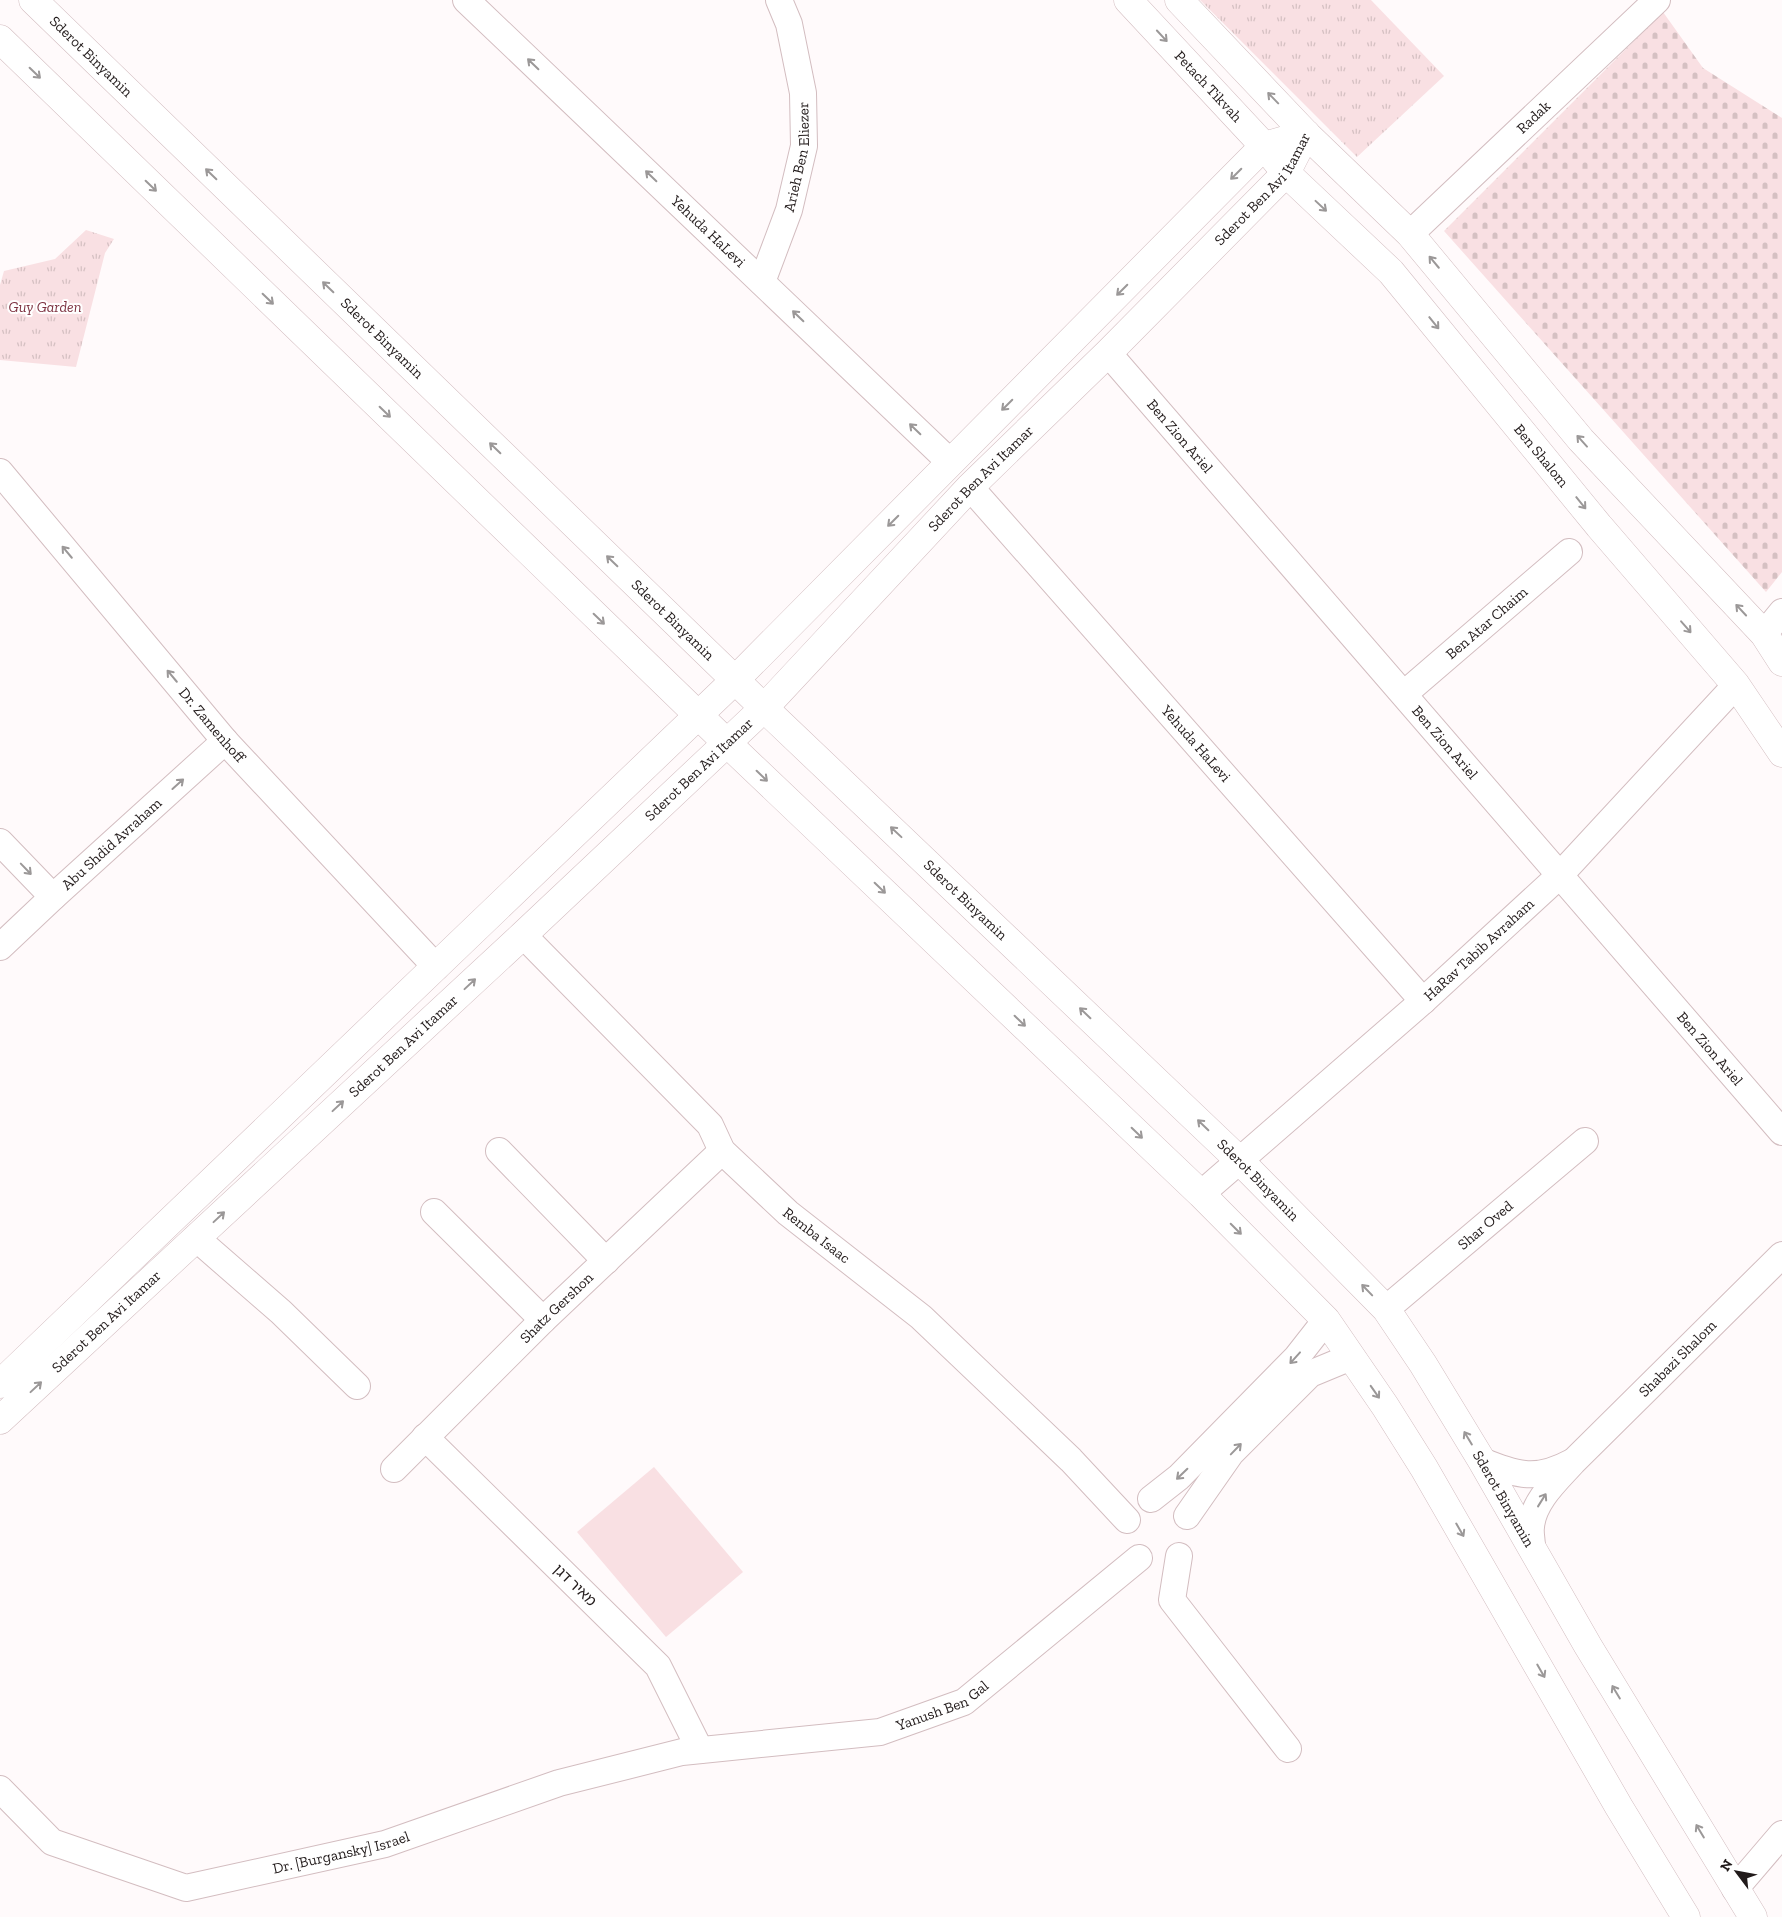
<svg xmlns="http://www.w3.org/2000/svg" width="1782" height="1917" font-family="'Zilla Slab','Noto Sans Hebrew',serif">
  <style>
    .grass { fill: url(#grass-tufts) }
    .cemetery { fill: url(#cemetery-stones) }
    .pitch { fill: #f9e0e3 }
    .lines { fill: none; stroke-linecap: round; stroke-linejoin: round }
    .minor-casing { stroke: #d3bdc0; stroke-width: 28 }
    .major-casing { stroke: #d3bdc0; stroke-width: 29 }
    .minor { stroke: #fff; stroke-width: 26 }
    .major { stroke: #fff; stroke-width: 28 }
    .oneway { stroke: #9b9898 }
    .labels { text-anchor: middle; stroke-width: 4; stroke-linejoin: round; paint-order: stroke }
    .street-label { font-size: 15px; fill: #211a1a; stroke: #fff }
    .park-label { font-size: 15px; font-style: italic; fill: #7c303f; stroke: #fff }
  </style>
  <defs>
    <pattern id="grass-tufts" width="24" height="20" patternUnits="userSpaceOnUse" patternTransform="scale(1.25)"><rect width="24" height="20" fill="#f9e0e3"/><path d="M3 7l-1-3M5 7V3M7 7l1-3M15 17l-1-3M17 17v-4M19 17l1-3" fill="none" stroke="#d5c0c2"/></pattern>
    <pattern id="cemetery-stones" width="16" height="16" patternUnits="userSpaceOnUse" patternTransform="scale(1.25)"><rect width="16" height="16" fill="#f9e0e3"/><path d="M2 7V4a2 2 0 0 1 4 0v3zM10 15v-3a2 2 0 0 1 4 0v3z" fill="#d5c0c2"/></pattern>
  </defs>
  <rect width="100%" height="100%" fill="#fffafb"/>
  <g class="grass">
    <path d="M1200 0H1371L1444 76 1357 157Z"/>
    <path d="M86 230 114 239 105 253 76 367 0 360V285L4 271 55 259Z"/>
  </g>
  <path class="cemetery" d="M1663 12 1703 68 1782 118V572L1766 592 1444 231Z"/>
  <path class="pitch" d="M654 1467 743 1572 666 1637 577 1532Z"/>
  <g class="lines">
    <defs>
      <g id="minor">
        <path id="s1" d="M466 0 950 462"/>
        <path id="s2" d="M1410 234 1657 0"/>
        <path id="s3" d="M762 282 789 210 804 146 803 93 789 24 779 0"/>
        <path id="s4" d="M1108 353 1782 1132"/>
        <path id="s5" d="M0 472 225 741 436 967"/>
        <path id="s6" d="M970 487 1423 1001"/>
        <path d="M1764 634 1782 612"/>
        <path id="s7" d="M1404 694 1569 552"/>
        <path d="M0 842 53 897"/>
        <path id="s8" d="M523 935 710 1125 722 1151 788 1213 921 1317 1071 1460 1127 1520"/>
        <path id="s9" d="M0 947 53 897 225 741"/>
        <path d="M499 1151 606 1261"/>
        <path id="s10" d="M1201 1194 1423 1001 1559 876 1736 685"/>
        <path d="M434 1212 543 1320"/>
        <path d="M196 1238 281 1312 357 1386"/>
        <path id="s11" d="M1386 1309 1585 1141"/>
        <path d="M425 1437 658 1666 700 1750"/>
        <path d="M1482 1461C1518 1476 1537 1481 1572 1462"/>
        <path id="s12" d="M394 1469 543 1320 722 1151"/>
        <path d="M1151 1499 1179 1477 1297 1357 1326 1320"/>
        <path d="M1187 1516 1231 1453 1310 1374 1351 1357"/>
        <path id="s13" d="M1532 1547C1532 1540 1530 1533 1531 1527 1533 1501 1557 1480 1573 1462L1782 1255"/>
        <path d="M1179 1556 1172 1600 1288 1749"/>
        <path id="s14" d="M0 1789 52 1842 186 1888 385 1844 559 1783 682 1752 880 1732 964 1702 1139 1558"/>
        <path d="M1735 1889 1782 1834"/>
      </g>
      <g id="major">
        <path id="s15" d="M33 0 764 708 1240 1161 1386 1309 1423 1364 1482 1461 1588 1646 1753 1917"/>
        <path id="s16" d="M1128 0 1264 146 1286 173 1391 272 1599 526 1736 685 1782 753"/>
        <path d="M1179 0 1306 134 1410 234 1581 440 1764 634 1782 662"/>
        <path d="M0 39 727 743 1201 1194 1326 1320 1385 1406 1424 1468 1619 1807 1686 1917"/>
        <path d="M0 1384 735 680 1264 146 1306 134"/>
        <path id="s17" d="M0 1420 523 935 764 708 970 487 1108 353 1286 173 1306 134"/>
      </g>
    </defs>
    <use href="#minor" class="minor-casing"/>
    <use href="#major" class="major-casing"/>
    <use href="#minor" class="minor"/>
    <use href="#major" class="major"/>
  </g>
  <defs><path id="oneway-shaft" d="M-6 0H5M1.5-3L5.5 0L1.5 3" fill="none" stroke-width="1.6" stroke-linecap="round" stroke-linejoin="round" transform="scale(1.25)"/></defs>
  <g class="oneway">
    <use href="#oneway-shaft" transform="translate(1162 36) rotate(47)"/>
    <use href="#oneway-shaft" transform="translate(533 64) rotate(-136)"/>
    <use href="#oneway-shaft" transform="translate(35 73) rotate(44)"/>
    <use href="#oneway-shaft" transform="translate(1273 98) rotate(-134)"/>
    <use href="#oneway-shaft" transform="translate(211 174) rotate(-136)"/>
    <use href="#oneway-shaft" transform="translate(1236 174) rotate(135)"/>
    <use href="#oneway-shaft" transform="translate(651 176) rotate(-136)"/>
    <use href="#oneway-shaft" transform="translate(151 186) rotate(44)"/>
    <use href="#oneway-shaft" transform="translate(1321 206) rotate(43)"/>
    <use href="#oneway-shaft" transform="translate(1434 262) rotate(-130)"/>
    <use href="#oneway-shaft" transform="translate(328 287) rotate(-136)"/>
    <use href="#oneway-shaft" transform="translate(1122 290) rotate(135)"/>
    <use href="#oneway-shaft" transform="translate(268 299) rotate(44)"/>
    <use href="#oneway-shaft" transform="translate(798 316) rotate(-136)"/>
    <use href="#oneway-shaft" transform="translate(1434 323) rotate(51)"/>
    <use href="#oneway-shaft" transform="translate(1007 405) rotate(135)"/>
    <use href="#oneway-shaft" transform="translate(385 412) rotate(44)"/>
    <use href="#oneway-shaft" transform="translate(915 429) rotate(-136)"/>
    <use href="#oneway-shaft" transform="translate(1582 441) rotate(-132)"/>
    <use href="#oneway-shaft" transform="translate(495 448) rotate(-136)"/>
    <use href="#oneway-shaft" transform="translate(1581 503) rotate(51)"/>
    <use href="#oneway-shaft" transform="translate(893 521) rotate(135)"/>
    <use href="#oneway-shaft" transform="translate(67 552) rotate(-130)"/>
    <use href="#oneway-shaft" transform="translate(612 561) rotate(-136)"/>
    <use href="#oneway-shaft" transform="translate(1741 610) rotate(-133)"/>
    <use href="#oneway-shaft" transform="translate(599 619) rotate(44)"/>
    <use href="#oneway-shaft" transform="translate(1686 627) rotate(49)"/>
    <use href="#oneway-shaft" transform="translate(172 676) rotate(-130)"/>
    <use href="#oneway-shaft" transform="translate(762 776) rotate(44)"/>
    <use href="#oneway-shaft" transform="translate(178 784) rotate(-42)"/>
    <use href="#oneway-shaft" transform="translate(896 832) rotate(-137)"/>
    <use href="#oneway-shaft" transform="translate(26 869) rotate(46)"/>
    <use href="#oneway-shaft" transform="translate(880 888) rotate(44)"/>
    <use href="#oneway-shaft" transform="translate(470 984) rotate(-43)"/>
    <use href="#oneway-shaft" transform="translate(1085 1013) rotate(-136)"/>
    <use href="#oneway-shaft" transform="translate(1020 1021) rotate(44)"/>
    <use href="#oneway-shaft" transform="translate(338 1106) rotate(-43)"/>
    <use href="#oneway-shaft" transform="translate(1203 1125) rotate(-136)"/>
    <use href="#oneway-shaft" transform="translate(1137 1133) rotate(44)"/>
    <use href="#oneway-shaft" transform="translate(219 1217) rotate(-43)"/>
    <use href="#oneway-shaft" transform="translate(1236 1229) rotate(45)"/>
    <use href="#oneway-shaft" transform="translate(1367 1290) rotate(-134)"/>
    <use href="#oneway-shaft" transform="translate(1295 1358) rotate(132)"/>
    <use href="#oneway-shaft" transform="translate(36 1387) rotate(-43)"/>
    <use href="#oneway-shaft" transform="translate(1375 1392) rotate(55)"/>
    <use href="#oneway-shaft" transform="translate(1468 1438) rotate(-121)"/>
    <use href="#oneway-shaft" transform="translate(1236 1449) rotate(-46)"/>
    <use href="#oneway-shaft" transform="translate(1182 1474) rotate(136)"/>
    <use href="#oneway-shaft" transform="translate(1542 1500) rotate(-58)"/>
    <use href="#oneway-shaft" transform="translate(1460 1530) rotate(60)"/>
    <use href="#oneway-shaft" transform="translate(1541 1671) rotate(60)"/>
    <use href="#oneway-shaft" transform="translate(1616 1692) rotate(-121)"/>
    <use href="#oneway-shaft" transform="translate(1700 1831) rotate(-121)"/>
  </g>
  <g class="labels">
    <g class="street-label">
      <text dy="5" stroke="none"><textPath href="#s15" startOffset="81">Sderot Binyamin</textPath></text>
      <text dy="5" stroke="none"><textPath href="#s16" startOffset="118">Petach Tikvah</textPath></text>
      <text dy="5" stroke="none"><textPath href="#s2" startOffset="170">Radak</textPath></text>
      <text dy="5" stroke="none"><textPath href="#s3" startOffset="131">Arieh Ben Eliezer</textPath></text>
      <text dy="5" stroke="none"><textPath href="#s17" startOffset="1765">Sderot Ben Avi Itamar</textPath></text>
      <text dy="5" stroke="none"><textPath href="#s1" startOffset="335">Yehuda HaLevi</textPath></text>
      <text dy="5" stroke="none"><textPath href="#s15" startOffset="486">Sderot Binyamin</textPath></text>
      <text dy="5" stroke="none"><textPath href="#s4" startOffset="110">Ben Zion Ariel</textPath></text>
      <text dy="5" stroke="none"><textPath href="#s16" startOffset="616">Ben Shalom</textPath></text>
      <text dy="5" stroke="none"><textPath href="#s17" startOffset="1360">Sderot Ben Avi Itamar</textPath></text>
      <text dy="5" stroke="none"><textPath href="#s15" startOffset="891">Sderot Binyamin</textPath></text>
      <text dy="5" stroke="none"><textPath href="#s7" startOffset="109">Ben Atar Chaim</textPath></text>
      <text dy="5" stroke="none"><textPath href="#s5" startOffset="330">Dr. Zamenhoff</textPath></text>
      <text dy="5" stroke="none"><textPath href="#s4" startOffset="515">Ben Zion Ariel</textPath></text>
      <text dy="5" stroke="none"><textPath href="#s6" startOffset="342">Yehuda HaLevi</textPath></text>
      <text dy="5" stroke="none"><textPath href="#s17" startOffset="955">Sderot Ben Avi Itamar</textPath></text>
      <text dy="5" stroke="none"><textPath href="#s9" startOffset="152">Abu Shdid Avraham</textPath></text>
      <text dy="5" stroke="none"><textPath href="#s15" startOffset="1296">Sderot Binyamin</textPath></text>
      <text dy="5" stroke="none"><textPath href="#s10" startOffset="370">HaRav Tabib Avraham</textPath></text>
      <text dy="5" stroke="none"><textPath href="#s17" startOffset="550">Sderot Ben Avi Itamar</textPath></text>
      <text dy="5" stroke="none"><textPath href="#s4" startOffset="920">Ben Zion Ariel</textPath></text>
      <text dy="5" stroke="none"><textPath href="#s15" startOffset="1701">Sderot Binyamin</textPath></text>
      <text dy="5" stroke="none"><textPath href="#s11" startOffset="130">Shar Oved</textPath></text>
      <text dy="5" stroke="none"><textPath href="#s8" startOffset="422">Remba Isaac</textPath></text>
      <text dy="5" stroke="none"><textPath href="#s12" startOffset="229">Shatz Gershon</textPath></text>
      <text dy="5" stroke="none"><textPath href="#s17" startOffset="145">Sderot Ben Avi Itamar</textPath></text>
      <text dy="5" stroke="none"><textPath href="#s13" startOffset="246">Shabazi Shalom</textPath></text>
      <text dy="5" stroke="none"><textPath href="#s15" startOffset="2106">Sderot Binyamin</textPath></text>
      <text transform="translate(575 1585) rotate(44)" y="5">מאיר דגן</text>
      <text dy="5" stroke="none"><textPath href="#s14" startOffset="998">Yanush Ben Gal</textPath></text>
      <text dy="5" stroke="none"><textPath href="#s14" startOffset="375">Dr. [Burgansky] Israel</textPath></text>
    </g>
    <g class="park-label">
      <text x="45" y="312">Guy Garden</text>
    </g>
  </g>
  <g transform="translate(1737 1872) rotate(302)" stroke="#ffffff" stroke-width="4" paint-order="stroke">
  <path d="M0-4L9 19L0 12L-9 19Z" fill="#211a1a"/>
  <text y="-8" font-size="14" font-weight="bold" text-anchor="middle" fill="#211a1a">N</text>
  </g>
</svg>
